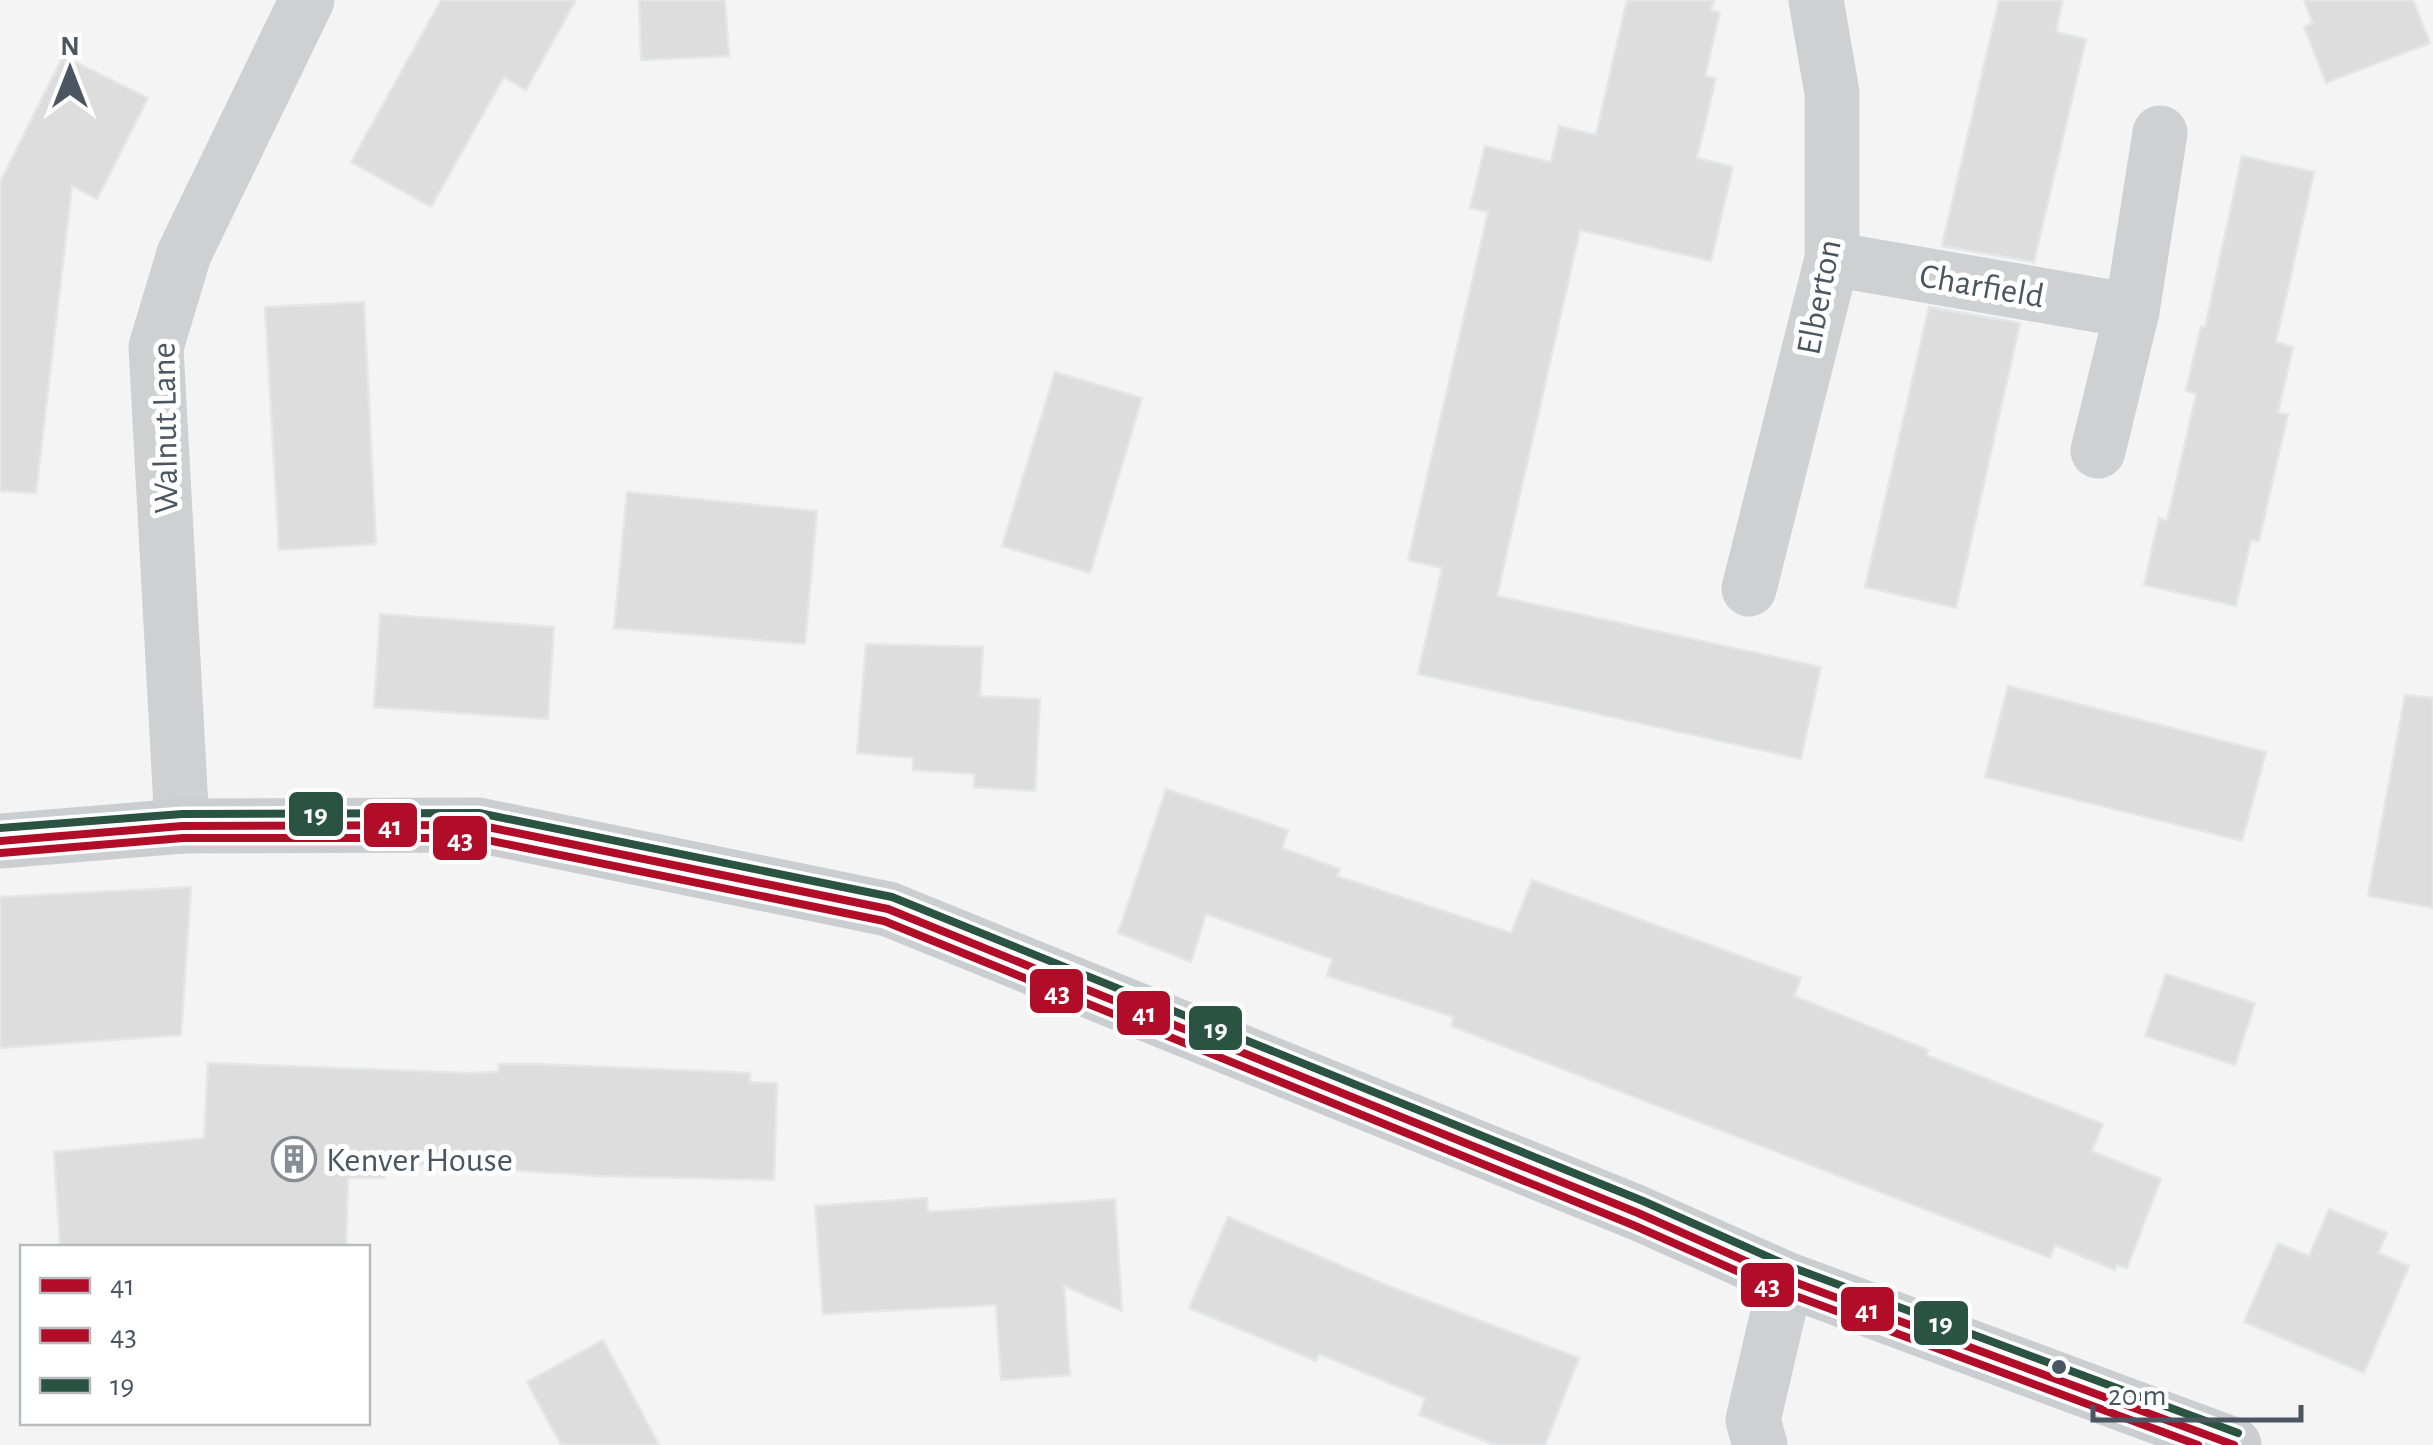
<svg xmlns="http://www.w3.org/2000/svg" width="2433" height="1445" font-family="'Alegreya Sans',sans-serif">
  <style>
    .building { fill: #ddddde; stroke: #e5e6e7; stroke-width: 2.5 }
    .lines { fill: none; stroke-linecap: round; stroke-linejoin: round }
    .street { stroke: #ced0d2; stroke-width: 55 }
    .secondary { stroke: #ced0d4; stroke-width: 55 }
    .primary { stroke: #caced1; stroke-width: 55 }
    .bus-1-casing { stroke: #fff; stroke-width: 15 }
    .bus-2-casing { stroke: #fff; stroke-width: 15 }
    .bus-3-casing { stroke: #fff; stroke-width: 15 }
    .bus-1 { stroke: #b10d28; stroke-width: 8 }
    .bus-2 { stroke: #b10d28; stroke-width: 8 }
    .bus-3 { stroke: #2b5341; stroke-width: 8 }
    .bus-dot { fill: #4a5661; stroke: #fff; stroke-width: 4 }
    .labels { text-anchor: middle; stroke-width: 10; stroke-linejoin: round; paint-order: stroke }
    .street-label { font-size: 35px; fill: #4a5661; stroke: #fff }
    .poi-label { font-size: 35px; fill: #4a5661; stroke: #fff; text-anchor: start }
    .line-badge { stroke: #fff; stroke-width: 4 }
    .badge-label { font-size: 28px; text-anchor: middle; font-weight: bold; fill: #fff }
  </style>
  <rect width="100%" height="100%" fill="#f4f4f4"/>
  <g class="building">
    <path d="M441 0H576L526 90 504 77 431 207 351 162Z"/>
    <path d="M639 0H725L729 56 641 60Z"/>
    <path d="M1627 0H1714L1711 10 1720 13 1705 76 1716 78 1697 158 1733 167 1711 261 1580 230 1497 596 1821 667 1801 759 1418 674 1442 568 1408 560 1488 212 1470 208 1485 146 1551 162 1559 126 1596 135Z"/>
    <path d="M1999 0H2063L2056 32 2086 39 2034 262 1942 246Z"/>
    <path d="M2304 0H2413L2430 43 2326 83 2304 27 2313 23Z"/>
    <path d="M63 56 148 98 97 199 72 186 36 493 0 491V182Z"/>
    <path d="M2242 156 2314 172 2276 342 2293 347 2278 413 2288 414 2259 541 2251 540 2236 606 2144 585 2159 518 2167 520 2182 456 2196 394 2186 391 2201 326 2205 327Z"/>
    <path d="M364 302 376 544 279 550 265 307Z"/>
    <path d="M1929 307 2020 323 1956 608 1865 587Z"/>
    <path d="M1055 372 1142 398 1090 573 1002 546Z"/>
    <path d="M627 492 817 511 805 644 614 628Z"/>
    <path d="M380 614 554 627 548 719 374 707Z"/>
    <path d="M866 644 983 647 980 696 1040 699 1035 791 974 787 975 774 913 770V758L857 753Z"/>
    <path d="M2008 686 2266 752 2242 841 1985 777Z"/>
    <path d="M2405 695 2433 698V908L2368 896Z"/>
    <path d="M1166 789 1288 830 1282 848 1340 869 1337 876 1511 933 1532 880 1801 978 1794 996 1928 1050 1926 1055 2103 1124 2092 1151 2161 1179 2127 1268 2117 1265 2115 1270 2055 1245 2050 1258 1999 1238 1451 1026 1454 1017 1327 976 1332 959 1206 914 1191 962 1118 933Z"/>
    <path d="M191 887 181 1035 0 1048V897Z"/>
    <path d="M2166 974 2255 1003 2235 1065 2145 1036Z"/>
    <path d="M208 1063 469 1073 498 1072 499 1064H536L750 1073V1082L777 1083 774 1180 599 1176 385 1162 384 1178H348L346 1248H60L54 1152 204 1138Z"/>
    <path d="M927 1198 928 1212 1115 1199 1122 1311 1064 1286 1070 1375 1001 1380 996 1305 823 1314 815 1206Z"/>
    <path d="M2329 1209 2387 1233 2378 1253 2409 1266 2364 1373 2244 1322 2278 1243 2309 1256Z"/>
    <path d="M1228 1217 1386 1285 1579 1358 1545 1445H1495L1419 1415 1425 1398 1319 1354 1316 1361 1189 1308Z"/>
    <path d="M603 1340 632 1394 659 1445H561L527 1382Z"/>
  </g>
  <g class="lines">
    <g class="street">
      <path d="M1832 259 2132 311"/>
      <path d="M2098 451 2132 311 2160 133"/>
      <path d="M1749 589 1832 259V93L1816 0"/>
      <path d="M182 826 156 347 184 254 307 0"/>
    </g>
    <path class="secondary" d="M1760 1445 1753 1420 1786 1279"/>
    <path class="primary" d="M0 841 182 826 478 825 888 909 1638 1213 1786 1279 2234 1445"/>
    <defs>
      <path id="bus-1" d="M0 841 182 826 478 825 888 909 1638 1213 1786 1279 2234 1445"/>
      <path id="bus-2" d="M1 853 183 838H477L884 921 1633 1225 1782 1291 2198 1445"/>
      <path id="bus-3" d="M0 828 182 814 479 813 892 897 1643 1201 1791 1267 2238 1433"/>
    </defs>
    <use href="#bus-1" class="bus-1-casing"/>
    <use href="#bus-2" class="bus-2-casing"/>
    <use href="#bus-3" class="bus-3-casing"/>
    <use href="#bus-1" class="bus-1"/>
    <use href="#bus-2" class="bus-2"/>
    <use href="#bus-3" class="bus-3"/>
  </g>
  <defs>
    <symbol id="building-ring" viewBox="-11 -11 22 22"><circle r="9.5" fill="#fff" stroke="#868d94" stroke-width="1.5"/><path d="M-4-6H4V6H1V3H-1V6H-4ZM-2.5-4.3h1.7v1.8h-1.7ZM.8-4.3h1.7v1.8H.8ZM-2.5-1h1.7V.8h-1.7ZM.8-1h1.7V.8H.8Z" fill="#868d94"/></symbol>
  </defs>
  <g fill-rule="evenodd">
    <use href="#building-ring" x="269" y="1134" width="50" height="50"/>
  </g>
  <circle class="bus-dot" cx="2059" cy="1367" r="9"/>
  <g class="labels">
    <g class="street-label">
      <text transform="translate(1982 285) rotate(10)" y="12">Charfield</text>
      <text transform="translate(1818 297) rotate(-79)" y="12">Elberton</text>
      <text transform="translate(164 428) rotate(-91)" y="12">Walnut Lane</text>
    </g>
    <g class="poi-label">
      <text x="326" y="1171">Kenver House</text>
    </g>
  </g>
  <g class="line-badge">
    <rect x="287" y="790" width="58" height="48" rx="10" fill="#2b5341"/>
    <rect x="362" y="801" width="57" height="48" rx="10" fill="#b10d28"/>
    <rect x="431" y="814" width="58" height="48" rx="10" fill="#b10d28"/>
    <rect x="1028" y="967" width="57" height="48" rx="10" fill="#b10d28"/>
    <rect x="1115" y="989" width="57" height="48" rx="10" fill="#b10d28"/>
    <rect x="1187" y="1004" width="57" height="48" rx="10" fill="#2b5341"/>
    <rect x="1739" y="1261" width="57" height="48" rx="10" fill="#b10d28"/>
    <rect x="1839" y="1285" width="57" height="48" rx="10" fill="#b10d28"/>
    <rect x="1912" y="1299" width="58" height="48" rx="10" fill="#2b5341"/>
  </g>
  <g class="badge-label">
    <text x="316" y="823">19</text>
    <text x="390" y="835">41</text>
    <text x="460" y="848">43</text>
    <text x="1057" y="1001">43</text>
    <text x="1144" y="1022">41</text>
    <text x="1216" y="1038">19</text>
    <text x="1767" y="1294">43</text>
    <text x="1867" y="1319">41</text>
    <text x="1941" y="1332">19</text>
  </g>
  <rect x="20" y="1245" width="350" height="180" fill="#ffffff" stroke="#b7bbc0" stroke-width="2.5"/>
  <rect x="40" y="1278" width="50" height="15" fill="#b10d28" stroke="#b7bbc0" stroke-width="2.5"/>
  <text x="110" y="1295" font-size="30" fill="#4a5661">41</text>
  <rect x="40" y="1328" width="50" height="15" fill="#b10d28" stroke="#b7bbc0" stroke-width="2.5"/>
  <text x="110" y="1345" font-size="30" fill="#4a5661">43</text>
  <rect x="40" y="1378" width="50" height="15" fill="#2b5341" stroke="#b7bbc0" stroke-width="2.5"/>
  <text x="110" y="1395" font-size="30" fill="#4a5661">19</text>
  <g transform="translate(70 70)" stroke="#ffffff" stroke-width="8" paint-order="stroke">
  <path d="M0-8L18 38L0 25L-18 38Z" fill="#4a5661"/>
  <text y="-15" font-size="28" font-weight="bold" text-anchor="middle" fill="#4a5661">N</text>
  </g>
  <path d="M2093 1405v15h208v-15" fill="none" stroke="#4a5661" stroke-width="5"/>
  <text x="2108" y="1405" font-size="30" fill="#4a5661" stroke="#ffffff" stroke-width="8" paint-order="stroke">20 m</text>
</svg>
